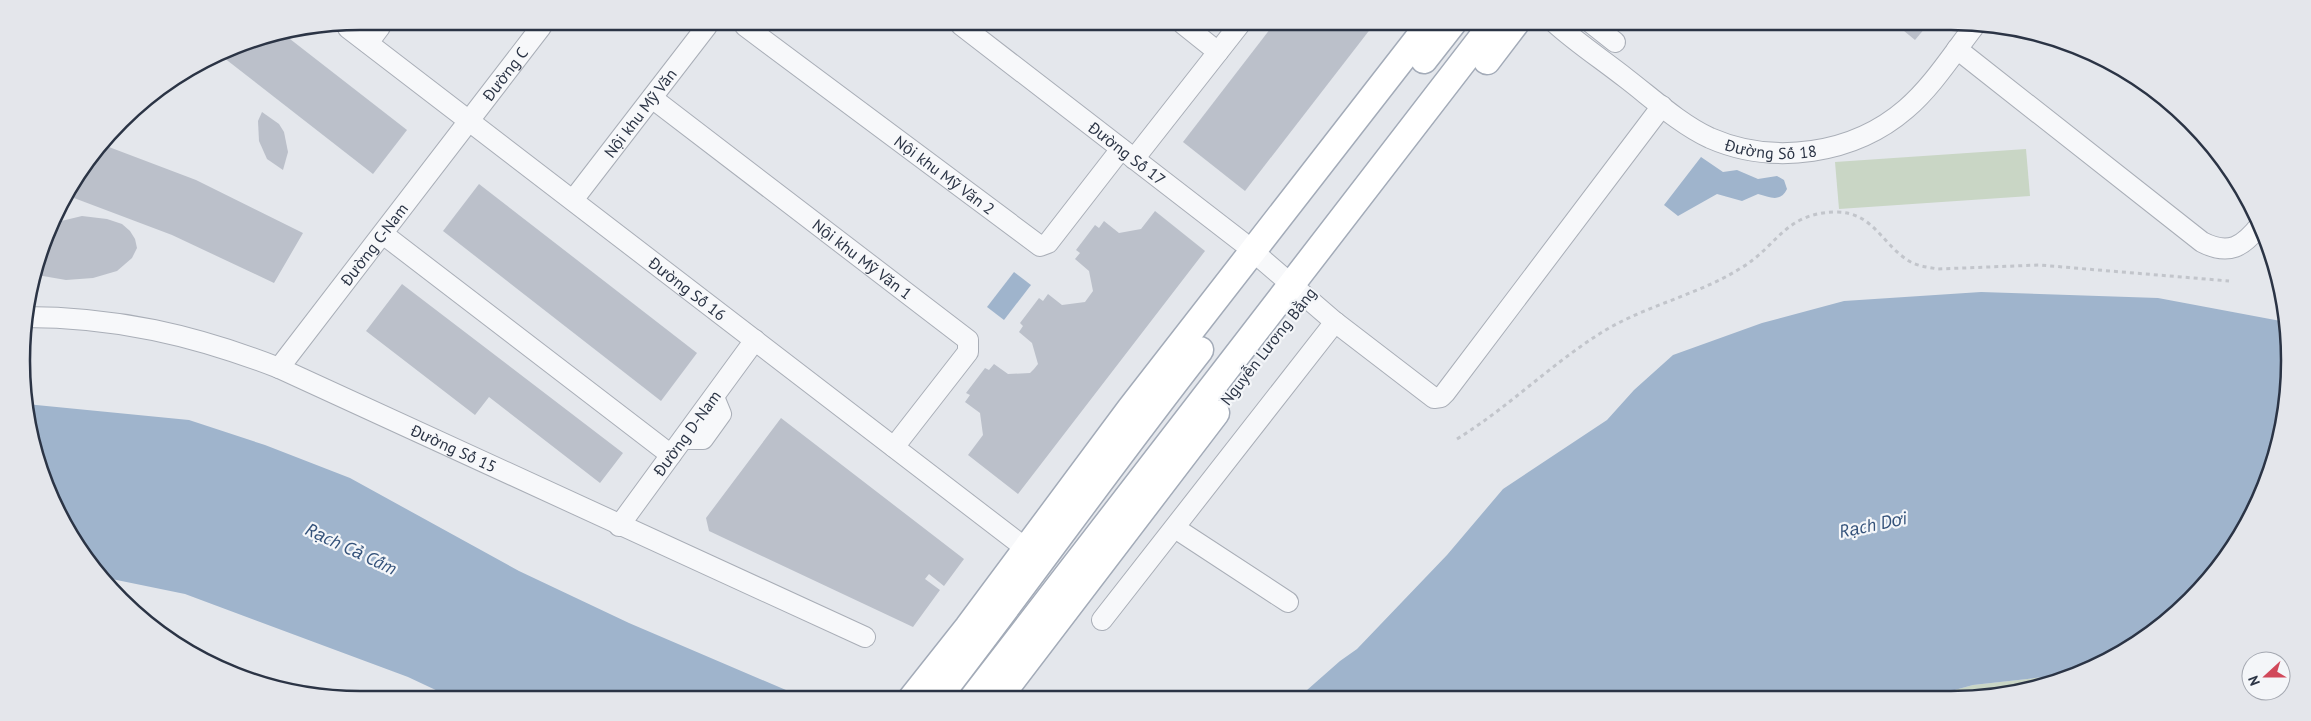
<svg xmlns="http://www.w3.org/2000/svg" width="2311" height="721" font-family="'PT Sans',sans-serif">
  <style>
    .green { fill: #c9d6c5 }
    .water { fill: #9fb4cc }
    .building { fill: #bbc0ca }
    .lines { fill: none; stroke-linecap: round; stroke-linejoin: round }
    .minor-casing { stroke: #a9aeb7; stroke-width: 22 }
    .major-casing { stroke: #a3abb8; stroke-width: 29 }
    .path { stroke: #c2c5cb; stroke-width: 3; stroke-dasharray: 4 4; stroke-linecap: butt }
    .minor { stroke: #f7f8fa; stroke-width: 20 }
    .major { stroke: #fff; stroke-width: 26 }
    .labels { text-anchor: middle; stroke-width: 4.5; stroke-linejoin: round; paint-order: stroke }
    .street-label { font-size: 16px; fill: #2b3445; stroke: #f4f6f9 }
    .water-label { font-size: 18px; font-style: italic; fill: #34527a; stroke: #f4f6f9 }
    .rim { fill: none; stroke: #2b3445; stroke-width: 2.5 }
  </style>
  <rect width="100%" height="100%" fill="#e4e7ec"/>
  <g class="green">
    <path d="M2026 149 2030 196 1839 209 1835 162Z"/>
    <path d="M2044 677 2055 679 1995 697H1929L1973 685Z"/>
  </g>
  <g class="water">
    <path d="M1701 157 1723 172 1737 170 1758 179 1777 176 1784 180 1787 189C1780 203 1770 197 1758 194L1742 201 1717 194 1678 216 1664 205Z"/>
    <path d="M1014 272 1031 285 1004 320 987 307Z"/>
    <path d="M1981 292 2158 298 2286 322 2290 361 2283 427 2244 530 2190 601 2101 665 2055 679 2044 677 1973 685 1929 697 1298 698 1340 661 1357 649 1447 555 1503 489 1607 420 1634 390 1673 355 1762 323 1844 301Z"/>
    <path d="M26 404 189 420 265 445 350 478 519 571 629 623 807 699 457 700 408 677 185 594 102 577 91 567 56 510 33 448Z"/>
  </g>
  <g class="building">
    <path d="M1892 21H1931L1915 40Z"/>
    <path d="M1375 23 1245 191 1183 142 1274 24Z"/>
    <path d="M281 32 407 130 373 174 219 54 231 47Z"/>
    <path d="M262 112 279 124 284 132 288 152 283 170 267 159 259 141 258 121Z"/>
    <path d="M101 144 196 180 303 233 274 283 172 235 66 195 92 154Z"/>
    <path d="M479 184 697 353 661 401 443 231Z"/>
    <path d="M1155 211 1205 251 1018 494 968 455 983 435 980 413 965 402 970 395 966 393 985 368 989 370 994 364 1008 374 1030 373 1034 369 1038 364 1032 343 1019 332 1023 326 1020 323 1039 298 1043 301 1048 294 1062 305 1085 302 1093 291 1089 271 1075 259 1080 253 1076 250 1095 225 1099 228 1104 221 1119 233 1141 229Z"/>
    <path d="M82 216 107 219 122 224 130 231 135 239 137 248 132 258 117 271 93 278 66 280 37 275 53 223Z"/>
    <path d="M402 284 623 453 600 483 489 397 475 415 366 331Z"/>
    <path d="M781 418 964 559 944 586 929 574 925 579 940 590 913 627 709 531 706 518Z"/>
  </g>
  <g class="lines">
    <defs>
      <g id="minor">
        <path id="s1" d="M1555 23C1577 43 1603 60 1627 79 1653 99 1680 124 1710 138 1774 166 1854 154 1906 109 1933 86 1954 52 1976 24"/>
        <path d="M1591 23 1615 42"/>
        <path d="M1183 24 1218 52"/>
        <path id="s2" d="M961 25 1242 242 1335 322 1434 398 1441 397 1445 393 1662 106"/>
        <path id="s3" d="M745 26 1040 246 1048 243 1121 149"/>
        <path id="s4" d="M348 28 1037 557"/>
        <path d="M368 43 380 27"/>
        <path d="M1957 49 2202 242C2229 256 2243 247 2261 224"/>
        <path id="s5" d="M652 98 968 340V352L894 447"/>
        <path d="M1134 159 1240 24"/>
        <path id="s6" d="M573 200 707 26"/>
        <path d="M383 234 671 455"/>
        <path id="s7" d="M24 317C116 317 194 335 279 368L865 637"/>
        <path id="s8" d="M279 368 541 27"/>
        <path d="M683 439H703L721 414 714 397"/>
        <path id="s9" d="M619 526 755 340"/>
        <path d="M1175 528 1288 602"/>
        <path d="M1102 620 1335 322"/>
      </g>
      <g id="major">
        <path d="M1424 60 1453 23"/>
        <path d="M1487 61 1516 23"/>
        <path d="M911 699 968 627 1130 409 1430 23"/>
        <path d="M937 699C1026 584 1110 465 1200 350"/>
        <path d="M972 699 1493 23"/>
        <path d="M998 699 1216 413"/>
      </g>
    </defs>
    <use href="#minor" class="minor-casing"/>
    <use href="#major" class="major-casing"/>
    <path class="path" d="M1457 439C1509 407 1552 363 1604 331 1647 305 1698 295 1741 268 1778 246 1784 213 1836 212 1872 212 1881 242 1906 259 1915 266 1927 267 1938 269L2039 265 2229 281"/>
    <use href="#minor" class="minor"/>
    <use href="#major" class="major"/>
  </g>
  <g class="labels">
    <g class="street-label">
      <text dy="6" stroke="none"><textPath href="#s8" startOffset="371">Đường C</textPath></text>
      <text dy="6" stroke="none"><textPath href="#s6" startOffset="110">Nội khu Mỹ Văn</textPath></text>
      <text dy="6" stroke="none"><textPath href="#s1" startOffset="256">Đường Số 18</textPath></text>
      <text dy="6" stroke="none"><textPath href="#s2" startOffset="210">Đường Số 17</textPath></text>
      <text dy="6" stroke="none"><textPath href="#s3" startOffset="249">Nội khu Mỹ Văn 2</textPath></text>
      <text dy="6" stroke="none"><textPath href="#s8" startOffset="156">Đường C-Nam</textPath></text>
      <text dy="6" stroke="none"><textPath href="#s5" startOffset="265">Nội khu Mỹ Văn 1</textPath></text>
      <text dy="6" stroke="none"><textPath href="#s4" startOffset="428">Đường Số 16</textPath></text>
      <text transform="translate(1268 346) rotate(-52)" y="6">Nguyễn Lương Bằng</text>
      <text dy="6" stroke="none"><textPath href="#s9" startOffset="115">Đường D-Nam</textPath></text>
      <text dy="6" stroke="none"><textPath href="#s7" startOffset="454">Đường Số 15</textPath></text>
    </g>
    <g class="water-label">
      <text transform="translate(1873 525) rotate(-12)" y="6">Rạch Dơi</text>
      <text transform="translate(351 549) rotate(25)" y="6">Rạch Cả Cấm</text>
    </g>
  </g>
  <path d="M0 0H2311V721H0ZM360 30H1951A330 330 0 0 1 2281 360V361A330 330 0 0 1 1951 691H360A330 330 0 0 1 30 361V360A330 330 0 0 1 360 30Z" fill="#e4e6eb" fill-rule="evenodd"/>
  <path class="rim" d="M360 30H1951A330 330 0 0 1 2281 360V361A330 330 0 0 1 1951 691H360A330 330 0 0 1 30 361V360A330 330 0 0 1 360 30Z"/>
  <g transform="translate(2266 676) rotate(249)"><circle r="24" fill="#f4f6f9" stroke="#a4a8b1"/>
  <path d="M0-4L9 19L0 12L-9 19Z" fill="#d1495b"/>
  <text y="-8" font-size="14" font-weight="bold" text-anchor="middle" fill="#2b3445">N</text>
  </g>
</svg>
